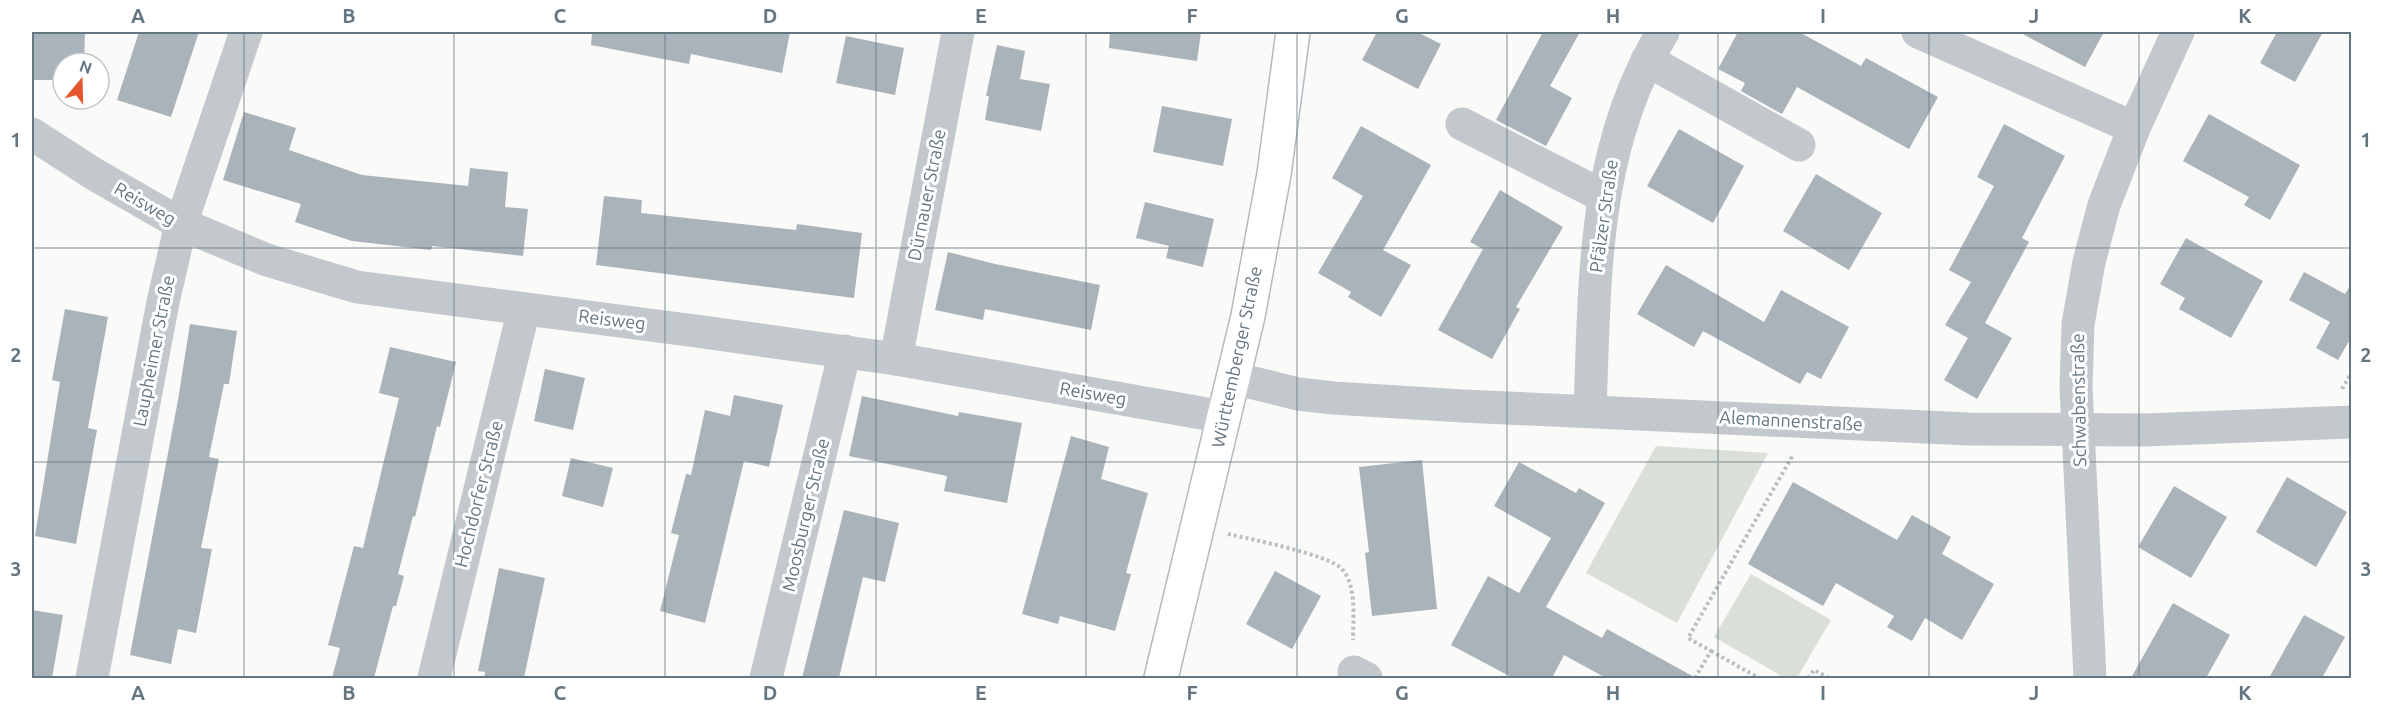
<svg xmlns="http://www.w3.org/2000/svg" width="2383" height="710" font-family="Ubuntu,sans-serif">
  <style>
    .green { fill: #dadfd7 }
    .building { fill: #aab3b9 }
    .lines { fill: none; stroke-linecap: round; stroke-linejoin: round }
    .major-casing { stroke: #b5babe; stroke-width: 36 }
    .path { stroke: #bbbfc2; stroke-width: 4; stroke-dasharray: 3 3; stroke-linecap: butt }
    .minor { stroke: #c3c8cc; stroke-width: 33 }
    .major { stroke: #fff; stroke-width: 33 }
    .grid { fill: none; stroke: #657683; stroke-width: 1.5; stroke-opacity: 0.55 }
    .labels { text-anchor: middle; stroke-width: 6; stroke-linejoin: round; paint-order: stroke }
    .street-label { font-size: 18px; fill: #657683; stroke: #fff }
    .neatline { fill: none; stroke: #657683; stroke-width: 2 }
    .grid-label { font-size: 20px; text-anchor: middle; font-weight: bold; fill: #657683 }
  </style>
  <rect width="100%" height="100%" fill="#fafaf8"/>
  <g class="green">
    <path d="M1656 446 1768 453 1677 623 1586 573Z"/>
    <path d="M1751 574 1831 620 1797 678H1785L1714 637Z"/>
  </g>
  <g class="building">
    <path d="M32 32H85L84 63H63V80H32Z"/>
    <path d="M139 32H199L171 117 117 100Z"/>
    <path d="M592 32H790L782 73 691 54 689 64 591 45Z"/>
    <path d="M1110 32H1201L1197 61 1109 48Z"/>
    <path d="M1377 32H1417L1441 44 1418 89 1362 60Z"/>
    <path d="M1543 32H1580L1550 86 1572 98 1546 146 1496 120Z"/>
    <path d="M1738 32H1799L1861 66 1866 58 1938 97 1909 149 1797 87 1782 114 1741 91 1745 83 1718 69Z"/>
    <path d="M2019 32H2104L2085 67Z"/>
    <path d="M2277 32H2323L2295 82 2260 63Z"/>
    <path d="M846 36 904 48 895 95 836 83Z"/>
    <path d="M997 45 1025 51 1020 79 1050 84 1041 131 985 120 989 96H986Z"/>
    <path d="M1162 106 1232 119 1223 166 1153 152Z"/>
    <path d="M244 112 296 128 289 150 362 175 468 186 470 168 508 172 505 207 528 209 523 256 432 246 431 250 352 241 295 222 301 204 223 180Z"/>
    <path d="M2209 114 2300 165 2270 220 2244 205 2249 197 2183 161Z"/>
    <path d="M2004 124 2065 156 2022 238 2029 242 1985 323 2012 338 1977 399 1944 380 1968 338 1945 325 1971 282 1949 270 1994 186 1977 177Z"/>
    <path d="M1361 126 1431 165 1383 250 1411 265 1381 317 1348 297 1351 292 1318 273 1363 196 1332 178Z"/>
    <path d="M1679 129 1744 166 1713 223 1647 186Z"/>
    <path d="M1816 174 1882 213 1849 270 1783 231Z"/>
    <path d="M1500 190 1563 227 1516 307 1520 309 1492 359 1438 330 1483 249 1470 242Z"/>
    <path d="M604 196 642 200 641 213 796 230 797 224 862 233 854 298 596 265Z"/>
    <path d="M1145 202 1214 219 1203 267 1166 258 1169 246 1136 238Z"/>
    <path d="M2186 238 2263 281 2231 338 2179 309 2185 298 2160 284Z"/>
    <path d="M948 252 995 264 1100 285 1091 330 985 309 983 320 935 310Z"/>
    <path d="M1666 265 1764 322 1781 290 1849 327 1821 379 1807 372 1800 384 1703 331 1694 347 1637 314Z"/>
    <path d="M2304 272 2345 294 2352 283V336L2338 360 2316 348 2330 322 2289 300Z"/>
    <path d="M65 309 108 317 88 428 97 430 76 544 35 536 60 382 52 380Z"/>
    <path d="M190 324 237 331 229 384H224L209 457 219 459 201 548 212 549 196 633 178 629 171 664 130 655 178 400Z"/>
    <path d="M390 347 456 362 440 427 437 426 415 517 413 516 398 574 404 576 396 606H393L374 678H332L340 648 328 645 354 546 363 548 399 398 379 393Z"/>
    <path d="M545 369 585 378 573 430 534 421Z"/>
    <path d="M734 395 783 405 769 467 744 461 705 623 660 611 679 535 671 533 686 474 691 475 705 410 730 416Z"/>
    <path d="M862 396 958 416 959 412 1022 423 1007 503 944 491 947 476 849 456Z"/>
    <path d="M1071 436 1109 447 1101 479 1148 493 1126 573 1131 574 1115 631 1060 616 1058 624 1022 614Z"/>
    <path d="M571 458 613 468 603 507 562 496Z"/>
    <path d="M1422 460 1437 609 1372 616 1365 553 1369 552 1359 467Z"/>
    <path d="M1519 462 1576 493 1579 488 1605 503 1546 607 1602 638 1607 629 1696 678H1606L1564 655 1552 678H1513L1451 645 1488 576 1519 593 1551 538 1494 506Z"/>
    <path d="M2287 477 2347 512 2316 567 2256 532Z"/>
    <path d="M1793 482 1897 540 1912 515 1951 537 1942 554 1994 584 1962 640 1925 618 1912 641 1887 627 1894 616 1836 583 1823 606 1748 564Z"/>
    <path d="M2174 486 2227 517 2191 578 2138 547Z"/>
    <path d="M844 510 899 523 885 582 863 577 839 678H802Z"/>
    <path d="M499 568 545 578 524 678H484L485 672 478 671Z"/>
    <path d="M1275 571 1321 596 1292 649 1246 624Z"/>
    <path d="M2173 603 2230 635 2206 678H2131Z"/>
    <path d="M32 610 63 615 52 678H32Z"/>
    <path d="M2304 615 2345 637 2322 678H2269Z"/>
  </g>
  <g class="lines">
    <defs>
      <path id="major" d="M1161 678 1248 316 1274 174 1293 32"/>
    </defs>
    <use href="#major" class="major-casing"/>
    <g class="path">
      <path d="M2342 389 2352 372"/>
      <path d="M1228 534C1250 539 1330 555 1342 569 1357 586 1353 619 1353 640"/>
      <path d="M1711 651 1759 678"/>
      <path d="M1695 678 1711 651 1688 638 1793 455"/>
      <path d="M1808 678 1814 670 1829 678"/>
    </g>
    <g class="minor">
      <path d="M1918 32 2134 128"/>
      <path d="M1647 60 1799 145"/>
      <path d="M1462 124 1603 196"/>
      <path d="M32 134 94 174 181 224 267 260 357 287 696 331 896 359 1224 417"/>
      <path d="M896 359 958 32"/>
      <path d="M1233 378 1298 394 1333 398 1463 406 1969 429 2144 430 2352 422"/>
      <path d="M1590 411C1595 279 1592 148 1663 32"/>
      <path d="M1354 672 1366 678"/>
      <path d="M92 678 163 302 181 224 246 32"/>
      <path d="M434 678 524 309"/>
      <path d="M766 678 845 351"/>
      <path d="M2090 678 2076 387 2078 324 2089 262 2104 205 2134 128 2178 32"/>
    </g>
    <use href="#major" class="major"/>
  </g>
  <path class="grid" d="M244 32V678M454 32V678M665 32V678M876 32V678M1086 32V678M1297 32V678M1507 32V678M1718 32V678M1929 32V678M2139 32V678M32 248H2352M32 462H2352"/>
  <g class="labels">
    <g class="street-label">
      <text transform="translate(927 195) rotate(-79)" y="6">Dürnauer Straße</text>
      <text transform="translate(145 204) rotate(30)" y="6">Reisweg</text>
      <text transform="translate(1604 216) rotate(-82)" y="6">Pfälzer Straße</text>
      <text transform="translate(612 320) rotate(7)" y="6">Reisweg</text>
      <text transform="translate(154 351) rotate(-79)" y="6">Laupheimer Straße</text>
      <text transform="translate(1237 357) rotate(-78)" y="6">Württemberger Straße</text>
      <text transform="translate(1093 394) rotate(10)" y="6">Reisweg</text>
      <text transform="translate(2079 400) rotate(-91)" y="6">Schwabenstraße</text>
      <text transform="translate(1791 421) rotate(3)" y="6">Alemannenstraße</text>
      <text transform="translate(479 494) rotate(-76)" y="6">Hochdorfer Straße</text>
      <text transform="translate(806 515) rotate(-77)" y="6">Moosburger Straße</text>
    </g>
  </g>
  <rect width="2383" height="710" fill="none" stroke="#ffffff" stroke-width="66"/>
  <g transform="translate(81 81) rotate(19)"><circle r="28" fill="#ffffff" stroke="#c1c8cd" stroke-width="1.5"/>
  <path d="M0-4.5L10 22L0 15L-10 22Z" fill="#e4572e"/>
  <text y="-9" font-size="16" font-weight="bold" text-anchor="middle" fill="#657683">N</text>
  </g>
  <rect x="33" y="33" width="2317" height="644" class="neatline"/>
  <g class="grid-label">
    <text x="138" y="23">A</text>
    <text x="349" y="23">B</text>
    <text x="560" y="23">C</text>
    <text x="770" y="23">D</text>
    <text x="981" y="23">E</text>
    <text x="1192" y="23">F</text>
    <text x="1402" y="23">G</text>
    <text x="1613" y="23">H</text>
    <text x="1823" y="23">I</text>
    <text x="2034" y="23">J</text>
    <text x="2245" y="23">K</text>
    <text x="16" y="147">1</text>
    <text x="2366" y="147">1</text>
    <text x="16" y="362">2</text>
    <text x="2366" y="362">2</text>
    <text x="16" y="576">3</text>
    <text x="2366" y="576">3</text>
    <text x="138" y="700">A</text>
    <text x="349" y="700">B</text>
    <text x="560" y="700">C</text>
    <text x="770" y="700">D</text>
    <text x="981" y="700">E</text>
    <text x="1192" y="700">F</text>
    <text x="1402" y="700">G</text>
    <text x="1613" y="700">H</text>
    <text x="1823" y="700">I</text>
    <text x="2034" y="700">J</text>
    <text x="2245" y="700">K</text>
  </g>
</svg>
